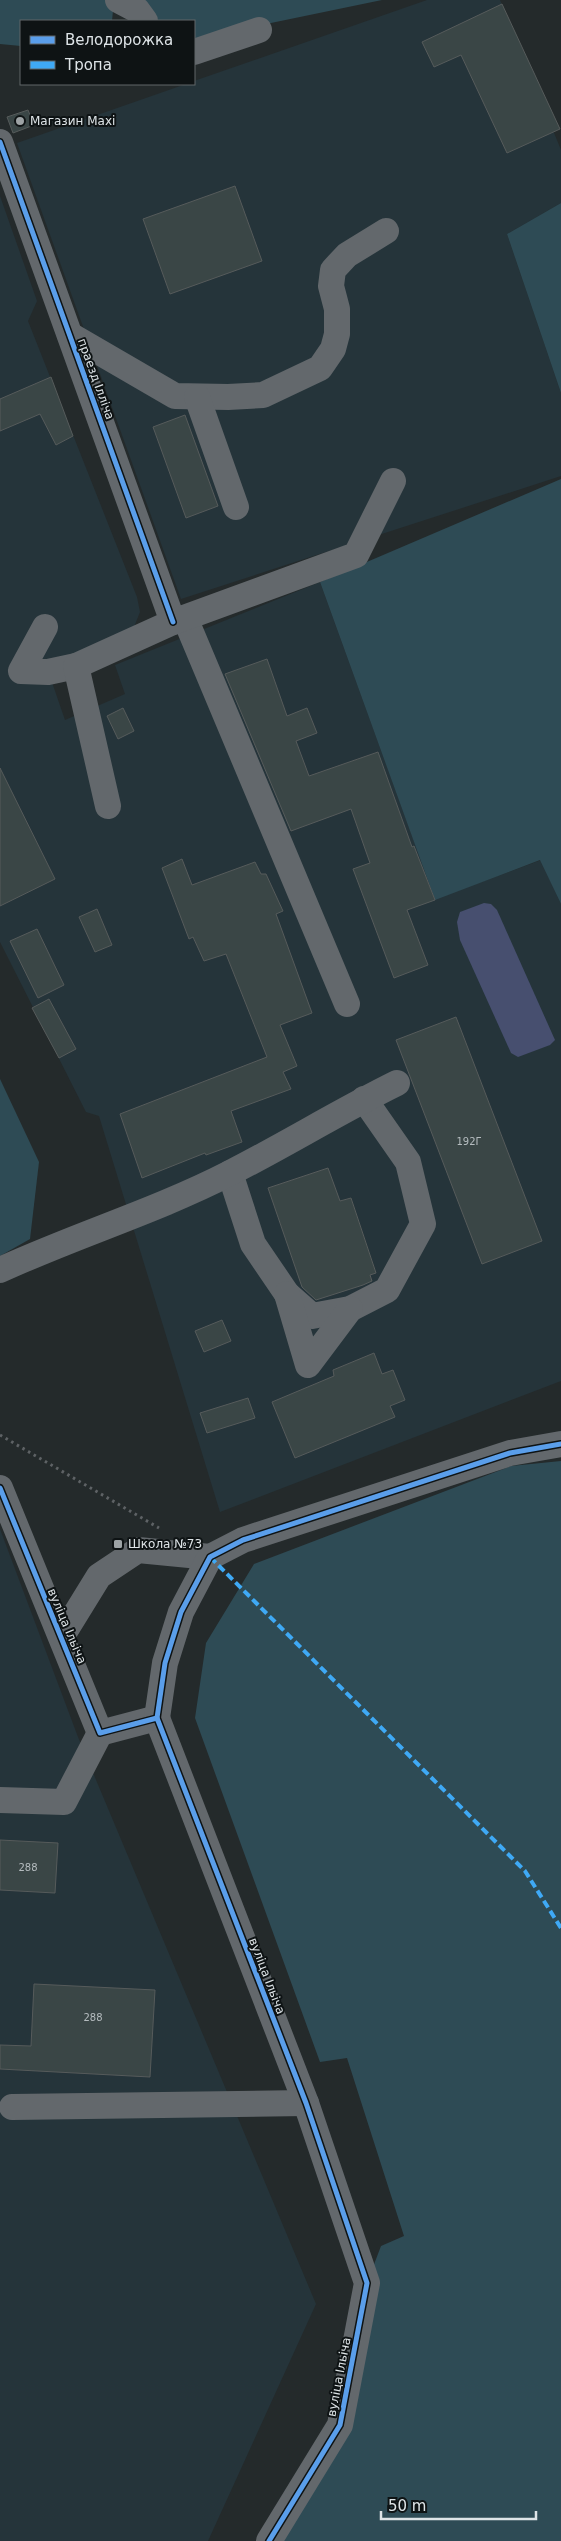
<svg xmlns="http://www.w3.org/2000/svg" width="561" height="2541" font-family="'DejaVu Sans',sans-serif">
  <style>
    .built { fill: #25343a }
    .green { fill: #2e4b55 }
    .water { fill: #474f6f }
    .building { fill: #3a4646; stroke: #565b5b }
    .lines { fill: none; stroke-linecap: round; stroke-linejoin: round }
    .path { stroke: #5e6265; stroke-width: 3; stroke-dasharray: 2.5 4; stroke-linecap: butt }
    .minor { stroke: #63686c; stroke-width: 26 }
    .quiet { stroke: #3fa9f5; stroke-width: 4; stroke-dasharray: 8 4; stroke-linecap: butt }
    .cycleway-casing { stroke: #0e1314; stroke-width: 8 }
    .cycleway { stroke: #5a9eea; stroke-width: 5 }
    .poi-dot { fill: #9da3a5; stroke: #0e1314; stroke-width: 2 }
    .labels { text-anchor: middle; stroke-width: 4; stroke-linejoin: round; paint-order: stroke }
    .number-label { font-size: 10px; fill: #b5bcbf }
    .poi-label { font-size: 12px; fill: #dee4e7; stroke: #0e1314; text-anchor: start }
    .street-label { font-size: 12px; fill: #dee4e7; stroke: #0e1314 }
  </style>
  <rect width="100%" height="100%" fill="#242a2b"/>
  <g class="built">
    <path d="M427 0H500L561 150V203L507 234 561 393V476L181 599 17 143 186 84H194V81Z"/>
    <path d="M0 196 37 301 28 321 137 597 140 612 134 627 127 632 46 665 65 720 125 694 115 665 320 582 435 899 541 860 561 904V1381L220 1512 99 1116 86 1112 0 942Z"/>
    <path d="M0 1529 78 1737 316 2304 208 2541H0Z"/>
  </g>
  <g class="green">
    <path d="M0 0H114L112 21H21V46L0 44Z"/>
    <path d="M129 0H382L194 39V21H155Z"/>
    <path d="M561 203V393L507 234Z"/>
    <path d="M561 479V904L540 860 435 900 320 582Z"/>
    <path d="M0 1079 39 1162 30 1239 0 1256Z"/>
    <path d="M561 1461V2541H276L340 2425 367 2283 381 2246 404 2236 347 2058 320 2062 195 1718 206 1643 254 1564 511 1466Z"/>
  </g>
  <path class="water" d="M484 903 491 904 497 910 555 1040 550 1045 518 1057 511 1053 460 940 457 922 460 912Z"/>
  <g class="building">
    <path d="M502 4 560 129 507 153 461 55 434 67 422 42Z"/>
    <path d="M28 110 34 125 13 133 7 117Z"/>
    <path d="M235 186 262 261 170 294 143 219Z"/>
    <path d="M51 377 73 436 56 445 40 414 0 431V399Z"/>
    <path d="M185 415 218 506 186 518 153 427Z"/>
    <path d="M267 659 287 716 307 708 317 733 296 741 309 776 378 752 412 847 414 846 435 900 407 910 428 965 394 978 353 869 370 863 351 809 291 831 225 674Z"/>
    <path d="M123 708 134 731 118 739 107 716Z"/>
    <path d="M0 768 55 879 0 906Z"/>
    <path d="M182 859 192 885 255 862 261 874H266L283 911 276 914 312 1013 280 1025 297 1066 283 1072 291 1089 231 1111 242 1142 206 1155 205 1153 142 1178 120 1114 267 1057 226 954 204 961 193 937 189 939 162 868Z"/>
    <path d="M97 909 112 945 95 952 79 917Z"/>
    <path d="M37 929 64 985 38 998 10 941Z"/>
    <path d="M49 999 76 1049 59 1058 32 1008Z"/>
    <path d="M456 1017 542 1241 482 1264 396 1040Z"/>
    <path d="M328 1168 340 1201 351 1198 376 1273 370 1275 372 1281 363 1285 316 1300 302 1287 268 1188Z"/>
    <path d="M222 1320 231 1341 204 1352 195 1331Z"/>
    <path d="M374 1353 382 1374 393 1370 405 1400 390 1406 395 1417 295 1458 272 1402 334 1376 333 1370Z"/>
    <path d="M248 1398 255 1418 207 1433 200 1413Z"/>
    <path d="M0 1840 58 1843 55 1893 0 1890Z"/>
    <path d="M34 1984 155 1990 150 2077 0 2069V2045L31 2046Z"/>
  </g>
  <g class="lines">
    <path class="path" d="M0 1435 159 1528"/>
    <g class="minor">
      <path d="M118 0 137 10 145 21"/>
      <path d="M194 52 259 30"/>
      <path d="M0 142 173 622"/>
      <path d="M70 335 175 396 228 397 263 395 320 368 333 349 337 334V309L331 286 333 270 347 255 386 231"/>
      <path d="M197 397 236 507"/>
      <path d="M185 618 347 1004"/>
      <path d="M45 627 21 671 48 672 76 666"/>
      <path d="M108 806 76 666 173 622 356 555 393 481"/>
      <path d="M230 1173 253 1244 287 1294 312 1316 350 1309 387 1290 423 1224 408 1162 364 1099"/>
      <path d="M0 1270C76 1235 156 1211 230 1173 287 1144 340 1111 397 1083"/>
      <path d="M287 1294 308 1365 350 1309"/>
      <path d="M0 1488 100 1733 157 1718 306 2103 367 2283 340 2425 269 2541"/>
      <path d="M62 1636 99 1576 138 1550 210 1557"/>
      <path d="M157 1718 165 1663 181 1612 210 1557 243 1540 510 1453 561 1444"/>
      <path d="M0 1800 64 1802 100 1733"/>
      <path d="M12 2107 306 2103"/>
    </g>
    <path class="quiet" d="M210 1557 525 1871 561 1928"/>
    <defs>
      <g id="cycleway">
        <path d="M0 142 173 622"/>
        <path d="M0 1488 100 1733 157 1718 306 2103 367 2283 340 2425 269 2541"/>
        <path d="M157 1718 165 1663 181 1612 210 1557 243 1540 510 1453 561 1444"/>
      </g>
    </defs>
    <use href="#cycleway" class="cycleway-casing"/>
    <use href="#cycleway" class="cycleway"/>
  </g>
  <g class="poi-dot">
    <circle cx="20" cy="121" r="5"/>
    <rect x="113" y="1539" width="10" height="10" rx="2.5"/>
  </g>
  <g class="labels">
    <g class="number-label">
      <text x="469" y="1145">192Г</text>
      <text x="28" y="1871">288</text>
      <text x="93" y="2021">288</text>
    </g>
    <g class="poi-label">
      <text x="30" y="125">Магазин Maxi</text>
      <text x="128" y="1548">Школа №73</text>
    </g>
    <g class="street-label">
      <text transform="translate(96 379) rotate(70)" y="4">праезд Ілліча</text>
      <text transform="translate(67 1626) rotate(67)" y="4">вуліца Ільіча</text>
      <text transform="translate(267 1976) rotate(69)" y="4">вуліца Ільіча</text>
      <text transform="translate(339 2377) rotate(-79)" y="4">вуліца Ільіча</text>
    </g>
  </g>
  <rect x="20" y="20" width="175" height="65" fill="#0e1314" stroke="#616768"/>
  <rect x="30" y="36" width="25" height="8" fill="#5a9eea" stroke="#616768"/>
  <text x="65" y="45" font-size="15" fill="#dee4e7">Велодорожка</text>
  <rect x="30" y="61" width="25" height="8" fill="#3fa9f5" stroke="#616768"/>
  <text x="65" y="70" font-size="15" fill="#dee4e7">Тропа</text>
  <path d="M381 2511v8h155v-8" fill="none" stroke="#dee4e7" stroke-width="2.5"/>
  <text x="388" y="2511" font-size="15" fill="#dee4e7" stroke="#0e1314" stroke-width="4" paint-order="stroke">50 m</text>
</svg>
